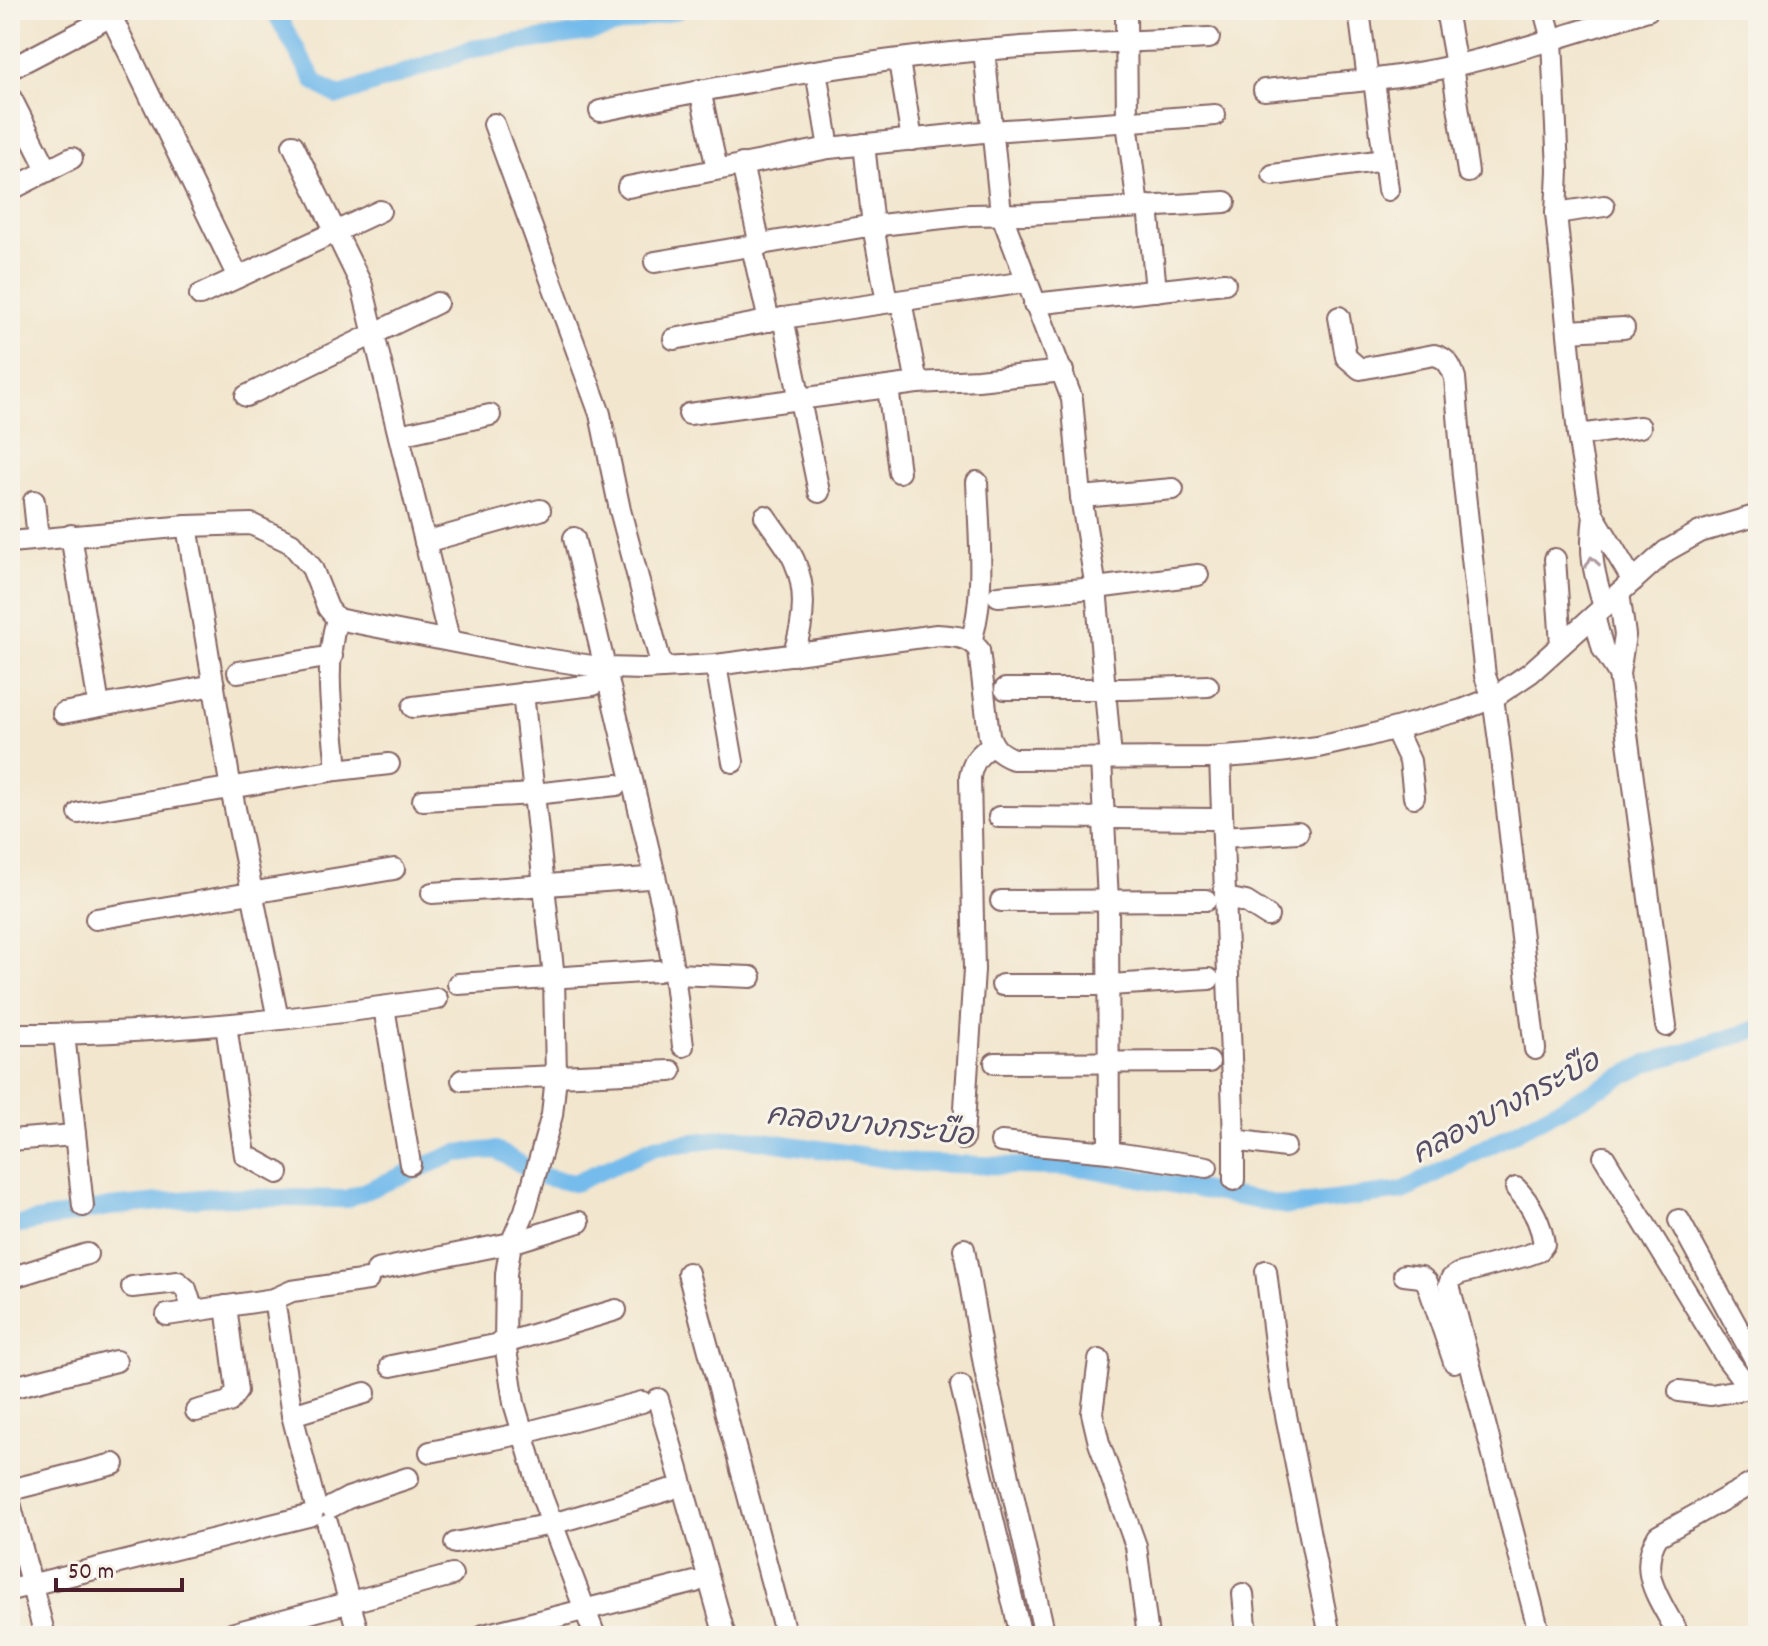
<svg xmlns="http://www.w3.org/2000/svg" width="1768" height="1646" font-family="Dekko,'Playpen Sans Thai',sans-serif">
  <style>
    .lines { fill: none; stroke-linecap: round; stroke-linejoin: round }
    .canal { stroke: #74bbeb; stroke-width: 18 }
    .minor-casing { stroke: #856564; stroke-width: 24 }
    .minor { stroke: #fff; stroke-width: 20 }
    .oneway { stroke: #ae9aa0 }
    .labels { text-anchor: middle; stroke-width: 6; stroke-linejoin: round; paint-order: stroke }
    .water-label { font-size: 30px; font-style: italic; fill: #574e65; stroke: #f7f3e8 }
  </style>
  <rect width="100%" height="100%" fill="#f7f3e8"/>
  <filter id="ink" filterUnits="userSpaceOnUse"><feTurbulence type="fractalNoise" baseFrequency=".0125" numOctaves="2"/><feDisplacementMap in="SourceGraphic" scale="16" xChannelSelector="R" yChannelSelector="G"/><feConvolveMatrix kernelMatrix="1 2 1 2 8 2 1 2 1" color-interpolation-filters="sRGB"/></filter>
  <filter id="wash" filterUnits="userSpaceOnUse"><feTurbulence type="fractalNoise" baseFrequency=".006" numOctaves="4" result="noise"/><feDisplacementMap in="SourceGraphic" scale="32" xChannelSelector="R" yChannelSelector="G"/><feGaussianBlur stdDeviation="1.8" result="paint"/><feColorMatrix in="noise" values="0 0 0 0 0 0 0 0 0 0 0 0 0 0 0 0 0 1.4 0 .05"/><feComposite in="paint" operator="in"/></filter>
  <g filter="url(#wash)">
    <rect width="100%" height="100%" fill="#f2e6ce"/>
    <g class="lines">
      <g class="canal">
        <path d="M274 10 315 82 338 96 472 49 589 32 678 10"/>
        <path d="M10 1226 109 1207 211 1197 346 1199 456 1153 496 1150 544 1177 574 1183 655 1147 736 1137 915 1163 1085 1168 1287 1206 1402 1191 1646 1064 1758 1029"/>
      </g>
    </g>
  </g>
  <g filter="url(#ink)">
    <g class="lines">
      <defs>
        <g id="minor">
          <path d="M1126 10 1127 122 1138 207"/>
          <path d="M1359 10 1368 80"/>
          <path d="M1446 10 1456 65"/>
          <path d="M1544 10 1552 40 1558 170 1556 213 1578 435 1588 497 1594 516 1633 581"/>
          <path d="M111 16 238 277"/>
          <path d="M984 50 1001 213 1072 399 1081 497 1096 588 1111 758"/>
          <path d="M899 61 912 140"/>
          <path d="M1452 66 1468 172"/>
          <path d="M10 69 123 10"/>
          <path d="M816 71 829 148"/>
          <path d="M1374 80 1388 190"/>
          <path d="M700 90 717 169"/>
          <path d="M1264 90C1327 84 1391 80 1453 66 1519 51 1583 30 1648 10"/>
          <path d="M10 96 48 171"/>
          <path d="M600 111C727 85 855 61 984 50 1059 43 1134 42 1209 38"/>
          <path d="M494 124 600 414 620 510 662 668"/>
          <path d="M864 144 873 226 887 302"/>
          <path d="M293 145 362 286 449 639"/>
          <path d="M742 164 760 245"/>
          <path d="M1273 175 1384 160"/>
          <path d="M628 187 829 148 992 131 1215 115"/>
          <path d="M10 190 72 158"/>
          <path d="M1148 206 1156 291"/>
          <path d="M1556 213 1604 206"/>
          <path d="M752 247 769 321"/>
          <path d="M655 262 862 227 970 215 1027 214 1225 202"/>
          <path d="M200 295 380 211"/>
          <path d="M901 301 917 383"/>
          <path d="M1034 304 1225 283"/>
          <path d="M1339 317 1346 357 1360 369 1434 355C1447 358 1451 366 1455 378L1463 476 1485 676 1493 698 1499 741 1535 1049"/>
          <path d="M783 318 819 492"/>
          <path d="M1568 331 1624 328"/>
          <path d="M674 339 783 318 1026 282"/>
          <path d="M888 387 899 472"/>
          <path d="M246 396 437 303"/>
          <path d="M689 414 917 383 978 380 1063 371"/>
          <path d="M399 435 490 415"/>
          <path d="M1578 435 1640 427"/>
          <path d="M1081 497 1173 489"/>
          <path d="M34 501 38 539"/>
          <path d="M765 516C774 530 787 545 794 560 808 591 804 624 793 655"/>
          <path d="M1594 516C1589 554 1593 570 1604 607"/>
          <path d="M187 526 231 789 278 1019"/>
          <path d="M71 535 99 706"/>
          <path d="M574 538 662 905 674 974 683 1046"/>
          <path d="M10 542 187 526 251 524 291 543 312 568 328 608 337 619 526 656 605 668 644 669 716 665 937 635C955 636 968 636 979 650L989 735C993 748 1000 754 1013 759L1210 758 1263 754 1318 747 1367 736 1462 710 1493 698 1530 673 1666 551 1700 532 1758 515"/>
          <path d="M425 542 540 510"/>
          <path d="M1555 559 1561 645"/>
          <path d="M1619 593 1625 635 1619 674 1666 1026"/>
          <path d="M998 596 1096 588 1198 575"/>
          <path d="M1594 616 1603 649 1619 674"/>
          <path d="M337 619C323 666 333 722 337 770"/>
          <path d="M971 641C986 595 979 531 977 482"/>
          <path d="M716 665 733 762"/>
          <path d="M238 672 332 656"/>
          <path d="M1005 689H1126L1208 686"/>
          <path d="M523 693 554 978 556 1076 552 1115 525 1211 511 1243 506 1274 505 1343 514 1403 542 1497 595 1636"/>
          <path d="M413 707 593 685"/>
          <path d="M63 713 214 685"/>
          <path d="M1395 729 1410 761 1414 797"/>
          <path d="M1220 757 1234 1140 1285 1147"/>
          <path d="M1101 759 1108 901 1109 1152"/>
          <path d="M423 800 534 794 617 785"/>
          <path d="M79 813 337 770 389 764"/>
          <path d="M999 817 1215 819"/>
          <path d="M1223 837 1298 832"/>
          <path d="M432 893 648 878"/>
          <path d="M1225 898 1246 902 1268 916"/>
          <path d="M1001 901 1206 900"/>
          <path d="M96 919 394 869"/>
          <path d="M674 974 751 977"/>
          <path d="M458 984 658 971"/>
          <path d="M1002 985H1109L1209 979"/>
          <path d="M384 1007 410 1164"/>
          <path d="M226 1025 245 1155 278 1173"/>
          <path d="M10 1034C153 1035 296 1020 437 999"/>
          <path d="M64 1034 83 1206"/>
          <path d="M995 1063 1209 1062"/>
          <path d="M462 1080 671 1071"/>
          <path d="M963 1139 974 970 970 777C973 760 979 755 992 745"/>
          <path d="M10 1140 75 1135"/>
          <path d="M1234 1140V1180"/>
          <path d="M1001 1142 1109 1152 1207 1167"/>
          <path d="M1604 1157 1727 1359 1740 1376 1758 1393"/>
          <path d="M1516 1188C1531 1204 1541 1222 1544 1244L1539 1251 1528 1255 1458 1274 1451 1279 1449 1285 1540 1636"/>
          <path d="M1679 1220 1758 1365"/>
          <path d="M964 1249 985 1370 1045 1636"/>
          <path d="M377 1270 511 1243 579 1222"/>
          <path d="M1266 1271 1281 1390 1330 1636"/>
          <path d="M688 1273 786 1636"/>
          <path d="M1404 1275 1421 1277 1427 1282 1454 1362"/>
          <path d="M10 1278 87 1254"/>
          <path d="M132 1287 178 1282 186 1289 193 1311"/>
          <path d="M167 1315 274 1299"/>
          <path d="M1099 1360 1092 1413 1099 1443 1136 1546 1148 1636"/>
          <path d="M391 1366 505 1343 616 1310"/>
          <path d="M961 1386 1021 1636"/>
          <path d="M10 1388 116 1361"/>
          <path d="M1679 1391 1711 1395 1751 1388"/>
          <path d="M658 1399 725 1636"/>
          <path d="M196 1411 229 1402 237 1391 226 1306"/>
          <path d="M292 1415 365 1393"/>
          <path d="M430 1452 524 1433 642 1402"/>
          <path d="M10 1490 114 1464"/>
          <path d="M10 1503 45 1636"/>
          <path d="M316 1507 292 1415 274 1299 292 1291 368 1280"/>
          <path d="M331 1507 348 1498 408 1478"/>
          <path d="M328 1525 359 1636"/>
          <path d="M455 1543 552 1524 669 1490"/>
          <path d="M10 1590 312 1515"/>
          <path d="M1243 1594 1247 1636"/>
          <path d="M484 1635 695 1582"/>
          <path d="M223 1636 452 1575"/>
          <path d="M1679 1636C1662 1602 1635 1573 1658 1536L1753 1483"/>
        </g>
      </defs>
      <use href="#minor" class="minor-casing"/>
      <use href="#minor" class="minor"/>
    </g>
    <defs><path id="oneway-chevron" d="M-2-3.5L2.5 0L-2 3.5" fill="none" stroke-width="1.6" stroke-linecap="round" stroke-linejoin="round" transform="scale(2)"/></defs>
    <use class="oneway" href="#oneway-chevron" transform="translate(1592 562) rotate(-99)"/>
  </g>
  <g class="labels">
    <g class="water-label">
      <text transform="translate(1505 1106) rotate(-28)" y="10">คลองบางกระบือ</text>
      <text transform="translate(870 1124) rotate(6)" y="10">คลองบางกระบือ</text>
    </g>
  </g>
  <rect width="1768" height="1646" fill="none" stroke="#f7f3e8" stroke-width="40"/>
  <path d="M56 1578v12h126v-12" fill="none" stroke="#4a1f2b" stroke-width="4"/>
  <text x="68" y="1578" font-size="24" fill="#4a1f2b" stroke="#f7f3e8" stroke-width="6" paint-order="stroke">50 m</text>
</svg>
